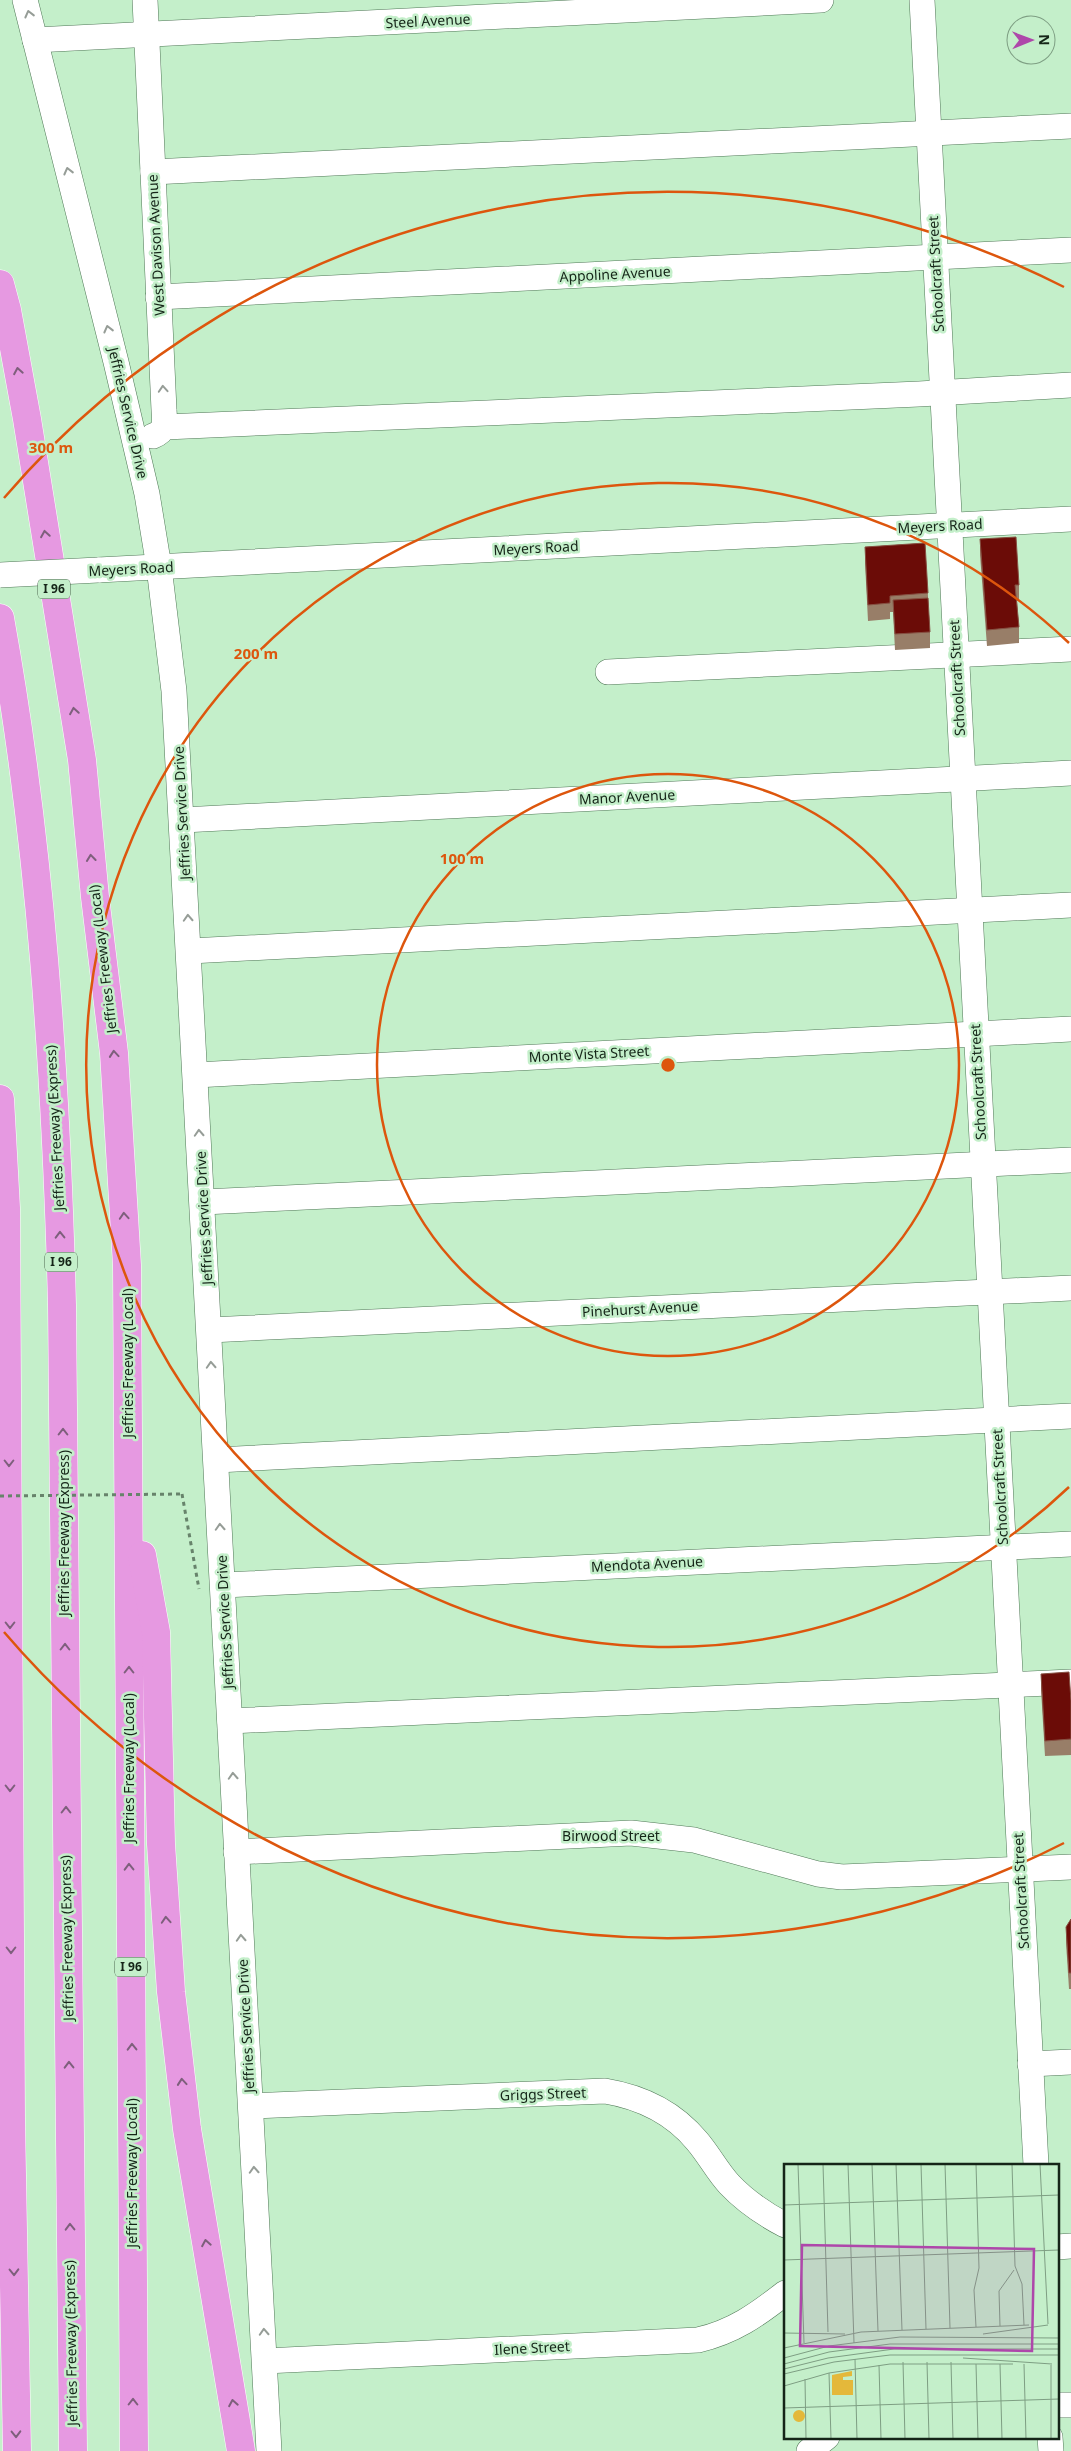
<svg xmlns="http://www.w3.org/2000/svg" width="1071" height="2451" font-family="'Noto Sans',sans-serif">
  <style>
    .lines { fill: none; stroke-linecap: round; stroke-linejoin: round }
    .minor-casing { stroke: #507857; stroke-width: 26 }
    .highway-casing { stroke: #fff; stroke-width: 29 }
    .path { stroke: #67836b; stroke-width: 3; stroke-dasharray: 4 4; stroke-linecap: butt }
    .minor { stroke: #fff; stroke-width: 25 }
    .highway { stroke: #e699e1; stroke-width: 28 }
    .minor-bridge-casing { stroke: #507857; stroke-width: 26; stroke-linecap: butt }
    .path-bridge { stroke: #67836b; stroke-width: 3; stroke-dasharray: 4 4; stroke-linecap: butt }
    .minor-bridge { stroke: #fff; stroke-width: 25 }
    .wall { fill: #987e68 }
    .building { fill: #6b0c07; stroke: #865042 }
    .oneway { stroke: #969d97 }
    .oneway2 { stroke: #7e5f7c }
    .ring { fill: none; stroke: #dd560d; stroke-width: 2.5 }
    .labels { text-anchor: middle; stroke-width: 5; stroke-linejoin: round; paint-order: stroke }
    .shield { fill: #c4efca; stroke: #4a624d; stroke-width: 1 }
    .shield-label { font-size: 12px; font-weight: bold; fill: #152518 }
    .street-label { font-size: 14px; fill: #152518; stroke: #c4efca }
    .inset-road { fill: none; stroke: #7e9e83; stroke-width: 1 }
    .view { fill: #ae47aa; fill-opacity: 0.15; stroke: #ae47aa; stroke-width: 2.5 }
    .inset-edge { fill: none; stroke: #152518; stroke-width: 2.5 }
    .centre { fill: #dd560d; stroke: #c4efca; stroke-width: 2.5 }
    .ring-label { font-size: 15px; text-anchor: middle; font-weight: bold; fill: #dd560d; stroke: #c4efca; stroke-width: 5; stroke-linejoin: round; paint-order: stroke }
  </style>
  <rect width="100%" height="100%" fill="#c4efca"/>
  <g class="lines">
    <defs>
      <g id="minor">
        <path d="M25 0 116 362 147 494 159 567 174 691 269 2451"/>
        <path d="M145 0 164 410C165 423 166 431 153 436"/>
        <path d="M922 0 1036 2165"/>
        <path d="M35 40 821 0"/>
        <path d="M153 172 1071 126"/>
        <path d="M158 297 1071 250"/>
        <path d="M165 427 919 394 1071 385"/>
        <path d="M98 570 1071 519"/>
        <path d="M608 672 1071 649"/>
        <path d="M183 820 1071 773"/>
        <path d="M190 951 1071 905"/>
        <path d="M196 1075 1071 1029"/>
        <path d="M203 1202 1071 1160"/>
        <path d="M210 1330 1071 1288"/>
        <path d="M217 1460 1071 1416"/>
        <path d="M223 1585 1071 1544"/>
        <path d="M230 1721 1071 1682"/>
        <path d="M236 1852 631 1833 694 1840 818 1874 842 1877 1071 1867"/>
        <path d="M1030 2064 1071 2062"/>
        <path d="M251 2106 605 2091C641 2097 673 2112 697 2141 709 2155 717 2171 729 2184 745 2201 764 2214 785 2225"/>
        <path d="M1057 2247 1071 2246"/>
        <path d="M265 2361 698 2340C733 2332 757 2315 785 2293"/>
        <path d="M1057 2405H1071"/>
        <path d="M1050 2437 1051 2451"/>
        <path d="M809 2451 827 2437"/>
      </g>
      <g id="highway">
        <path d="M0 284 7 310 27 419 82 760 95 897 114 1053 127 1265 134 2451"/>
        <path d="M0 618C41 845 56 1075 62 1305L73 2451"/>
        <path d="M0 1099 6 1208 11 2120 17 2451"/>
        <path d="M142 1555 156 1632 161 1844 171 1992 187 2129 241 2451"/>
      </g>
    </defs>
    <use href="#minor" class="minor-casing"/>
    <use href="#highway" class="highway-casing"/>
    <path class="path" d="M182 1494 199 1589"/>
    <use href="#minor" class="minor"/>
    <use href="#highway" class="highway"/>
    <defs>
      <path id="minor-bridge" d="M0 575 98 570"/>
    </defs>
    <use href="#minor-bridge" class="minor-bridge-casing"/>
    <path class="path-bridge" d="M0 1496 182 1494"/>
    <use href="#minor-bridge" class="minor-bridge"/>
  </g>
  <g class="wall">
    <path d="M980 539 1019 585V601H1017L1019 627V643L987 646 980 555Z"/>
    <path d="M925 543 930 632V648L895 650 893 612H890V619L868 621 865 563V547Z"/>
    <path d="M1041 1674 1071 1701V1755L1045 1756 1041 1690Z"/>
    <path d="M1071 1919V1989H1069L1066 1943V1927Z"/>
  </g>
  <g class="building">
    <path d="M1016 537 1019 585H1015L1019 627 987 630 980 539Z"/>
    <path d="M925 543 928 593 890 596V603L868 605 865 547Z"/>
    <path d="M928 598 930 632 895 634 893 600Z"/>
    <path d="M1069 1672 1071 1701V1739L1045 1741 1041 1674Z"/>
    <path d="M1071 1919V1973H1069L1066 1927Z"/>
  </g>
  <defs><path id="oneway-chevron" d="M-2-3.5L2.5 0L-2 3.5" fill="none" stroke-width="1.6" stroke-linecap="round" stroke-linejoin="round" transform="scale(1.25)"/></defs>
  <g class="oneway">
    <use href="#oneway-chevron" transform="translate(29 14) rotate(-104)"/>
    <use href="#oneway-chevron" transform="translate(68 171) rotate(-104)"/>
    <use href="#oneway-chevron" transform="translate(108 329) rotate(-104)"/>
    <use href="#oneway-chevron" transform="translate(163 389) rotate(-94)"/>
    <use href="#oneway-chevron" transform="translate(188 918) rotate(-93)"/>
    <use href="#oneway-chevron" transform="translate(199 1133) rotate(-93)"/>
    <use href="#oneway-chevron" transform="translate(211 1365) rotate(-93)"/>
    <use href="#oneway-chevron" transform="translate(220 1527) rotate(-93)"/>
    <use href="#oneway-chevron" transform="translate(233 1776) rotate(-93)"/>
    <use href="#oneway-chevron" transform="translate(241 1938) rotate(-93)"/>
    <use href="#oneway-chevron" transform="translate(254 2170) rotate(-93)"/>
    <use href="#oneway-chevron" transform="translate(264 2332) rotate(-93)"/>
  </g>
  <g class="oneway2">
    <use href="#oneway-chevron" transform="translate(18 371) rotate(-100)"/>
    <use href="#oneway-chevron" transform="translate(45 534) rotate(-99)"/>
    <use href="#oneway-chevron" transform="translate(74 711) rotate(-99)"/>
    <use href="#oneway-chevron" transform="translate(91 858) rotate(-96)"/>
    <use href="#oneway-chevron" transform="translate(114 1054) rotate(-95)"/>
    <use href="#oneway-chevron" transform="translate(124 1216) rotate(-94)"/>
    <use href="#oneway-chevron" transform="translate(60 1235) rotate(-91)"/>
    <use href="#oneway-chevron" transform="translate(63 1432) rotate(-90)"/>
    <use href="#oneway-chevron" transform="translate(9 1463) rotate(90)"/>
    <use href="#oneway-chevron" transform="translate(10 1625) rotate(90)"/>
    <use href="#oneway-chevron" transform="translate(65 1647) rotate(-90)"/>
    <use href="#oneway-chevron" transform="translate(129 1670) rotate(-90)"/>
    <use href="#oneway-chevron" transform="translate(10 1788) rotate(90)"/>
    <use href="#oneway-chevron" transform="translate(66 1810) rotate(-90)"/>
    <use href="#oneway-chevron" transform="translate(129 1867) rotate(-91)"/>
    <use href="#oneway-chevron" transform="translate(166 1920) rotate(-94)"/>
    <use href="#oneway-chevron" transform="translate(11 1950) rotate(90)"/>
    <use href="#oneway-chevron" transform="translate(132 2047) rotate(-91)"/>
    <use href="#oneway-chevron" transform="translate(69 2065) rotate(-91)"/>
    <use href="#oneway-chevron" transform="translate(182 2082) rotate(-95)"/>
    <use href="#oneway-chevron" transform="translate(70 2227) rotate(-91)"/>
    <use href="#oneway-chevron" transform="translate(206 2243) rotate(-100)"/>
    <use href="#oneway-chevron" transform="translate(14 2272) rotate(89)"/>
    <use href="#oneway-chevron" transform="translate(133 2402) rotate(-90)"/>
    <use href="#oneway-chevron" transform="translate(233 2403) rotate(-100)"/>
    <use href="#oneway-chevron" transform="translate(16 2434) rotate(89)"/>
  </g>
  <g class="ring">
    <circle cx="668" cy="1065" r="291"/>
    <path d="M1069 1487A582 582 0 1 1 1069 643"/>
    <path d="M1064 1843A873 873 0 0 1 4 1632M4 498A873 873 0 0 1 1064 287"/>
  </g>
  <g class="labels">
    <g class="shield">
      <rect x="38" y="579.5" width="32" height="19" rx="4"/>
      <rect x="45" y="1252.5" width="32" height="19" rx="4"/>
      <rect x="115" y="1957.5" width="32" height="19" rx="4"/>
    </g>
    <g class="shield-label">
      <text x="54" y="593">I 96</text>
      <text x="61" y="1266">I 96</text>
      <text x="131" y="1971">I 96</text>
    </g>
    <g class="street-label">
      <text transform="translate(428 21) rotate(-3)" y="5">Steel Avenue</text>
      <text transform="translate(156 245) rotate(-93)" y="5">West Davison Avenue</text>
      <text transform="translate(615 274) rotate(-3)" y="5">Appoline Avenue</text>
      <text transform="translate(936 274) rotate(-93)" y="5">Schoolcraft Street</text>
      <text transform="translate(128 413) rotate(77)" y="5">Jeffries Service Drive</text>
      <text transform="translate(940 526) rotate(-3)" y="5">Meyers Road</text>
      <text transform="translate(536 548) rotate(-3)" y="5">Meyers Road</text>
      <text transform="translate(131 569) rotate(-3)" y="5">Meyers Road</text>
      <text transform="translate(957 678) rotate(-93)" y="5">Schoolcraft Street</text>
      <text transform="translate(627 797) rotate(-3)" y="5">Manor Avenue</text>
      <text transform="translate(182 813) rotate(-93)" y="5">Jeffries Service Drive</text>
      <text transform="translate(103 959) rotate(-97)" y="5">Jeffries Freeway (Local)</text>
      <text transform="translate(589 1054) rotate(-3)" y="5">Monte Vista Street</text>
      <text transform="translate(978 1082) rotate(-93)" y="5">Schoolcraft Street</text>
      <text transform="translate(55 1128) rotate(-93)" y="5">Jeffries Freeway (Express)</text>
      <text transform="translate(204 1218) rotate(-93)" y="5">Jeffries Service Drive</text>
      <text transform="translate(640 1309) rotate(-3)" y="5">Pinehurst Avenue</text>
      <text transform="translate(128 1363) rotate(-90)" y="5">Jeffries Freeway (Local)</text>
      <text transform="translate(1000 1487) rotate(-93)" y="5">Schoolcraft Street</text>
      <text transform="translate(64 1533) rotate(-90)" y="5">Jeffries Freeway (Express)</text>
      <text transform="translate(647 1564) rotate(-3)" y="5">Mendota Avenue</text>
      <text transform="translate(225 1622) rotate(-93)" y="5">Jeffries Service Drive</text>
      <text transform="translate(129 1768) rotate(-90)" y="5">Jeffries Freeway (Local)</text>
      <text x="611" y="1841">Birwood Street</text>
      <text transform="translate(1021 1891) rotate(-93)" y="5">Schoolcraft Street</text>
      <text transform="translate(67 1938) rotate(-91)" y="5">Jeffries Freeway (Express)</text>
      <text transform="translate(246 2026) rotate(-93)" y="5">Jeffries Service Drive</text>
      <text transform="translate(543 2094) rotate(-2)" y="5">Griggs Street</text>
      <text transform="translate(132 2173) rotate(-90)" y="5">Jeffries Freeway (Local)</text>
      <text transform="translate(71 2343) rotate(-91)" y="5">Jeffries Freeway (Express)</text>
      <text transform="translate(532 2348) rotate(-3)" y="5">Ilene Street</text>
    </g>
  </g>
  <g transform="translate(784 2164)">
    <rect width="275" height="275" fill="#c4efca"/>
    <path d="M68 207V212L59 213V216H69V231H48V211ZM9 252a6 6 0 1 1 12 0a6 6 0 1 1-12 0Z" fill="#e4b83a"/>
    <path class="inset-road" d="M14 0 20 179M39 0 44 168M64 0 70 179M88 0 94 167M112 0 118 166M137 0 142 165M161 0 166 164M228 0 231 102 238 120 240 161M256 0 264 160M0 41 275 31M0 96 275 86M216 162 215 127 230 106M192 163 190 126 195 104 192 0M0 169 61 170M199 170 264 161M0 184 77 168 245 161M0 194 45 182 116 173 275 174M179 194 268 200M71 195 73 275M119 198 121 275M143 198 145 275M167 198 169 275M0 200 45 188 106 180H275M192 200 194 275M216 200 218 275M240 200 242 275M95 201 97 275M0 205 44 194 110 185H275M45 209 47 275M0 210 50 198 106 191H275M21 215 22 275M0 222 45 209 106 200H229M0 244 275 235M267 275V201"/>
    <path class="view" d="M18 81 250 85 248 187 16 182Z"/>
    <rect width="275" height="275" class="inset-edge"/>
  </g>
  <circle cx="668" cy="1065" r="8" class="centre"/>
  <g class="ring-label">
    <text x="51" y="453">300 m</text>
    <text x="256" y="659">200 m</text>
    <text x="462" y="864">100 m</text>
  </g>
  <g transform="translate(1031 40) rotate(89)"><circle r="24" fill="#c4efca" stroke="#7e9e83"/>
  <path d="M0-4L9 19L0 12L-9 19Z" fill="#ae47aa"/>
  <text y="-8" font-size="14" font-weight="bold" text-anchor="middle" fill="#152518">N</text>
  </g>
</svg>
